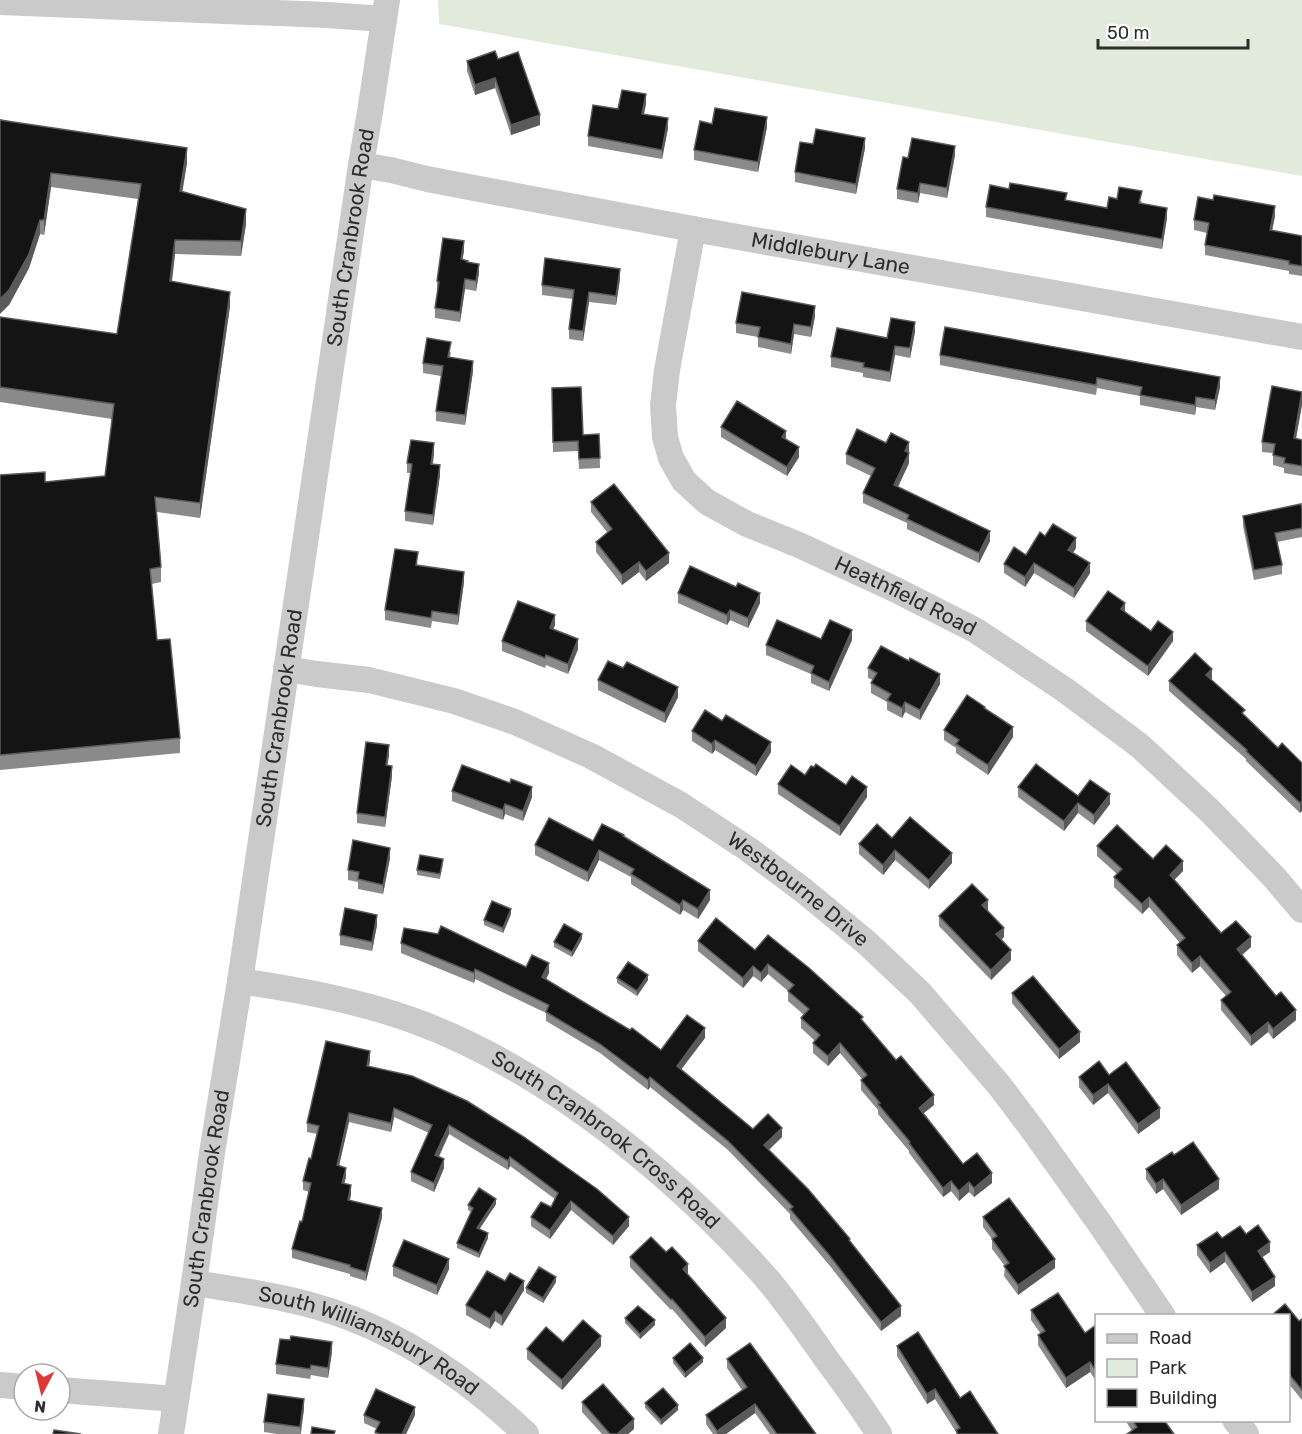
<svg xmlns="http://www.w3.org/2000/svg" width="1302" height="1434" font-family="Rubik,sans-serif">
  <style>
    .green { fill: #e2eadb }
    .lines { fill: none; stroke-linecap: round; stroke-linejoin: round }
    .minor { stroke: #cacaca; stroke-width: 26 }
    .wall { fill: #8a8a8a }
    .shaded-wall { fill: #5a5a5a }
    .building { fill: #141414; stroke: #5a5a5a; stroke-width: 1.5 }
    .labels { text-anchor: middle; stroke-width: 6; stroke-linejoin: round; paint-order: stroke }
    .street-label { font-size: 21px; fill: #2d2d2d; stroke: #fff }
  </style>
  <rect width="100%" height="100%" fill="#fff"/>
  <path class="green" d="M438 0H1302V176L439 24Z"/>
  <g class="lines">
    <g class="minor">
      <path d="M0 2 327 15 384 19"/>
      <path id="s1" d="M361 165 391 170 427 179 474 188 693 229 1302 337"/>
      <path id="s2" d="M693 229 667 370 663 405 665 437 671 458 684 481 707 502 747 524 799 545 894 589 975 630 1065 690 1140 746 1210 811 1273 876 1302 910"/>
      <path id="s3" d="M286 669 317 674 369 680 454 701 515 722 591 756 681 805 748 849 803 890 867 943 920 993 999 1085 1033 1130 1098 1221 1163 1316"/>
      <path id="s4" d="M240 981C298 990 356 1000 412 1020 531 1063 647 1153 734 1243 745 1255 757 1267 768 1280 789 1305 808 1333 827 1360 845 1384 863 1409 879 1434"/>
      <path id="s5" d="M194 1283C232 1289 270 1294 307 1304 391 1326 464 1375 526 1434"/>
      <path d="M0 1385 24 1387"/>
      <path d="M60 1390 176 1399"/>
      <path d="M1235 1420 1246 1434"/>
      <path id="s6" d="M171 1434 194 1283 212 1153 240 981 267 800 361 165 370 112 387 0"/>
    </g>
  </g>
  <g class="wall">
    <path d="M498 59 540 125 511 135 495 88 475 95 467 71V61Z"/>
    <path d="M646 104 644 114 668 128 662 159 588 146V136L618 109Z"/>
    <path d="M0 119 187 163 182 192 246 224 241 256 175 254 172 281 230 306 200 518 157 512 161 567V582L152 584 157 640 180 738V753L0 770V475L45 482 105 476 112 419 0 402V317L117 334 138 199 51 187 44 235 40 234 29 268 9 305Z"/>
    <path d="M712 124 767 127 758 172 694 160V150Z"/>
    <path d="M813 144 865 148 856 194 795 182V172Z"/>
    <path d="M955 155 947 198 920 193 918 203 897 199V189L908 158Z"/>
    <path d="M1117 199 1142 201 1141 203 1167 218 1162 249 986 217V207L1067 201 1107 208Z"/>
    <path d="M1213 200 1275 216 1272 231 1302 236V276L1289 274V271L1205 255V245L1207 233 1194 230V220Z"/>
    <path d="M464 251 462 260 467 262 479 273 476 291 465 289 460 322 435 318V308L438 291H437V281Z"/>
    <path d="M620 279 616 305 589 302 583 341 569 339V329L573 299 542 295V285Z"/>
    <path d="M815 316 811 337 794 334 791 354 758 347V337L736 333V323Z"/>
    <path d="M915 332 910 358 895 355 890 382 863 377V373L831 367V357L887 338Z"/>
    <path d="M451 352 450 358 473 371 465 425 436 421V411L441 376 423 373V363Z"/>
    <path d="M940 355 1220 387 1215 410 1196 407 1195 415 1140 405V396L1097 388 1096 395 940 365Z"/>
    <path d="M552 388 583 435 599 434 600 468 579 469 578 451 553 452Z"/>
    <path d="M1302 392V405L1296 439 1302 440V476L1284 473V468L1273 465V453L1262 452V442Z"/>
    <path d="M721 427 786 440 799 457 787 476 721 437Z"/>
    <path d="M886 443 909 451V463L898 487 990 541 979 563 907 529V523L863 503V493L871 476 846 464V454Z"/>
    <path d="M434 453 433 464 440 475 433 525 405 521V511L411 473H407V463Z"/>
    <path d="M591 502 669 563 646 581 639 572 622 585 596 552V542L607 532 591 512Z"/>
    <path d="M1302 509V537L1277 542 1282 565V574L1254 580 1243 526V516Z"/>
    <path d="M1045 536 1076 548 1073 553 1090 573 1074 598 1034 573 1025 587 1004 573V564L1026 555Z"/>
    <path d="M418 562 417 565 464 582 458 625 432 621 431 628 385 620V610Z"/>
    <path d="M678 593 760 603 748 628 730 620 727 625 678 603Z"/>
    <path d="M1125 612 1151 631 1173 641 1148 676 1086 631V621Z"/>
    <path d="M555 625 553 629 578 649 568 674 546 665 545 668 502 651V641Z"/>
    <path d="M821 639 852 640 829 691 811 683V674L766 655V645Z"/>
    <path d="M623 668 678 697 665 723 598 690V680Z"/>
    <path d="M868 668 940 684 920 720 905 712 902 718 887 710V702L871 693V683L873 680 868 678Z"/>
    <path d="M1211 679 1245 716 1278 748 1302 763 1300 813 1246 761V759L1169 691V681L1212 679Z"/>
    <path d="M985 709 1013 737 988 775 956 753V748L944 740V730Z"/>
    <path d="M692 731 771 752 756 776 715 750 712 754 692 741Z"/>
    <path d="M389 755 387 765 392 776 385 827 357 823V813Z"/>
    <path d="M805 775 846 785 867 797 840 836 778 794V784Z"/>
    <path d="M1018 787 1110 804 1094 825 1078 813 1064 831 1018 797Z"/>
    <path d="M452 791 532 797 523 821 505 814 503 820 452 801Z"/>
    <path d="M624 837 710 900 698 919 683 910 680 915 631 884V877L599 860 588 882 535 855V845L593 841Z"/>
    <path d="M892 838 952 863 929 889 895 860 883 875 859 854V844Z"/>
    <path d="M1097 846 1153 859 1183 871 1174 880 1221 933 1251 947 1242 955 1296 1020 1273 1039 1268 1032 1251 1046 1221 1010V1000L1226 996 1200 966 1192 973 1177 955V945L1180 943 1149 907 1142 914 1114 887V877L1117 874 1097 856Z"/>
    <path d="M390 858 383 894 358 889V882L348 880V870Z"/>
    <path d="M443 864 440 879 417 875V870Z"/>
    <path d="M988 910 1004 937 1001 940 1011 960 991 980 939 926V916Z"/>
    <path d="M511 914 503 933 484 925V920Z"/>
    <path d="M377 925 372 951 340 945V935Z"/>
    <path d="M582 939 572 957 554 947V942Z"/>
    <path d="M698 941 755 950 863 1022 934 1105 923 1113 963 1164 992 1183 974 1197 969 1192 959 1201 951 1191 943 1197 909 1153V1151L878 1114V1110L861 1090V1080L862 1079 840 1053 828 1066 813 1053V1043L815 1041 801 1028V1018L804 1015 788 1001V991L768 974 761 982 753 976 743 988 698 951Z"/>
    <path d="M401 943 526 967 549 973 546 979 661 1050 705 1038 681 1069 753 1129 782 1137 769 1150 850 1241 901 1316 881 1331 830 1266 790 1219V1214L728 1150 650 1087 648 1090 600 1053 546 1021V1013L475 979 474 983 401 953Z"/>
    <path d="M617 978 648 980 637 996 617 983Z"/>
    <path d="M1012 993 1080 1042 1059 1059 1012 1003Z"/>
    <path d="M370 1060 369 1067 629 1226 613 1245 571 1210 550 1239 531 1226V1217L551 1207 555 1199 510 1166 508 1170 449 1134 439 1157 444 1168 434 1192 411 1181V1172L429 1133 394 1117 391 1132 349 1122 339 1166 346 1177 344 1183 351 1194 350 1200 382 1217 366 1281 350 1276V1274L292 1258V1249L302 1222 309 1192 303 1190V1181L311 1159 317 1134 307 1132V1123Z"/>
    <path d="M1109 1075 1160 1118 1138 1134 1108 1093 1093 1105 1079 1087V1077Z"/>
    <path d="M1174 1155 1219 1189 1181 1215 1163 1189 1156 1194 1146 1179V1169Z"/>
    <path d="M496 1204 479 1229 488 1238 479 1258 457 1248V1243L471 1212 468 1210V1205Z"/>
    <path d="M983 1217 1055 1268 1018 1295 1004 1276 1005 1266 992 1249V1239L983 1227Z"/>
    <path d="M1246 1234 1270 1252 1262 1257 1275 1286 1252 1302 1225 1262 1210 1273 1197 1255V1245L1222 1238Z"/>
    <path d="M630 1257 688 1274 726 1328 705 1347 672 1309 671 1310 630 1267Z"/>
    <path d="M393 1266 449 1269 437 1295 393 1276Z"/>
    <path d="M505 1281 524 1290 502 1326 495 1321 490 1329 466 1315V1305Z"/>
    <path d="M556 1282 543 1303 526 1293V1288Z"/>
    <path d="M1031 1310 1085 1333 1096 1325V1381L1090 1372 1066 1388 1038 1345V1335L1041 1334 1031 1320Z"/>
    <path d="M1288 1316 1299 1321 1302 1319V1400L1288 1383Z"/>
    <path d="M625 1318 655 1325 640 1339 625 1323Z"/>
    <path d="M290 1340 332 1352 328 1378 311 1375 310 1379 276 1374V1364Z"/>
    <path d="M563 1342 601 1346 562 1390 527 1359V1349Z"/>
    <path d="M897 1346 960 1398 998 1434H956V1432L935 1399 927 1404 897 1356Z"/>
    <path d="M673 1358 703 1362 685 1378 673 1363Z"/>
    <path d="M727 1359 816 1434H770L755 1413 726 1434H713L706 1424V1415L742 1390 727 1368Z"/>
    <path d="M582 1402 634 1429 628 1434H602L582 1412Z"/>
    <path d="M645 1403 678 1410 661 1425 645 1408Z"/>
    <path d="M304 1409 301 1434H277L264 1432V1422Z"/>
    <path d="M364 1415H415L406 1434H375L377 1429 364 1423Z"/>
    <path d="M1125 1420H1164L1132 1431Z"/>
  </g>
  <g class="shaded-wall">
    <path d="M495 78V88L475 95V85Z"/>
    <path d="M646 94V104L642 123V114Z"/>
    <path d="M540 115V125L511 135V125Z"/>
    <path d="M767 117V127L758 172V162Z"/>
    <path d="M668 118V128L662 159V150Z"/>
    <path d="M865 138V148L856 194V184Z"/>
    <path d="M955 146V155L947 198V188Z"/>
    <path d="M187 148V163L180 206V191Z"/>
    <path d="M51 173V187L44 235V220Z"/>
    <path d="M920 183V193L918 203V193Z"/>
    <path d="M1275 206V216L1270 240V230Z"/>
    <path d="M1167 208V218L1162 249V239Z"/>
    <path d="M246 209V224L241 256V241Z"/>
    <path d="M40 220V234L29 268 9 305 0 314V299Z"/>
    <path d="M175 240V254L170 296V281Z"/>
    <path d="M464 241V251L461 269V259Z"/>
    <path d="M479 264V273L476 291V281Z"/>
    <path d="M620 269V279L616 305V296Z"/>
    <path d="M465 279V289L460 322V312Z"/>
    <path d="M230 292V306L200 518V503Z"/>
    <path d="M589 292V302L583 341V331Z"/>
    <path d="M815 306V316L811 337V327Z"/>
    <path d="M915 322V332L910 358V348Z"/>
    <path d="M794 324V334L791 354V344Z"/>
    <path d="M895 346V355L890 382V372Z"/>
    <path d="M473 361V371L465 425V415Z"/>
    <path d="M1220 377V387L1215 410V400Z"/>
    <path d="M1302 395V405L1294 448V438Z"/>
    <path d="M1196 397V407L1195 415V405Z"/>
    <path d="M786 431V441L782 437Z"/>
    <path d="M909 442V451L905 461V451Z"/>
    <path d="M434 443V453L431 474V464Z"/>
    <path d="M799 447V457L787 476V467Z"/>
    <path d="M909 453V463L894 495V485Z"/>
    <path d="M440 465V475L433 525V515Z"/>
    <path d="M990 531V541L979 563V553Z"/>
    <path d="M1076 538V548L1068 560V550Z"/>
    <path d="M669 553V563L646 581V571Z"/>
    <path d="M639 562V572L622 585V575Z"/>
    <path d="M1034 563V573L1025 587V577Z"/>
    <path d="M1090 563V573L1074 598V588Z"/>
    <path d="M464 572V582L458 625V615Z"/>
    <path d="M760 593V603L748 628V618Z"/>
    <path d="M1125 603V613L1121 609Z"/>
    <path d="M730 610V620L727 625V615Z"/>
    <path d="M555 615V625L550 638V628Z"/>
    <path d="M852 630V640L829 691V682Z"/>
    <path d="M1173 632V641L1148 676V666Z"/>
    <path d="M578 639V649L568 674V664Z"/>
    <path d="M1212 669V679L1206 685V675Z"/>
    <path d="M940 674V684L920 720V710Z"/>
    <path d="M678 687V697L665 723V713Z"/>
    <path d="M905 702V712L902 718V708Z"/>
    <path d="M1013 727V737L988 775V765Z"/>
    <path d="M715 740V750L712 754V744Z"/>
    <path d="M771 742V752L756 776V766Z"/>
    <path d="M389 745V755L386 775V765Z"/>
    <path d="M392 766V776L385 827V817Z"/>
    <path d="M532 787V797L523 821V811Z"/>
    <path d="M867 787V797L840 836V826Z"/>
    <path d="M1110 794V804L1094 825V815Z"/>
    <path d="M1302 801V811L1300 813V803Z"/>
    <path d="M1078 803V813L1064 831V821Z"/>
    <path d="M505 804V814L503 820V810Z"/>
    <path d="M390 848V858L383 894V885Z"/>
    <path d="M599 850V860L588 882V872Z"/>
    <path d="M895 850V860L883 875V865Z"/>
    <path d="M952 853V863L929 889V880Z"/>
    <path d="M1183 861V871L1170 884V875Z"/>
    <path d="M710 890V900L698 919V909Z"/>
    <path d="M1149 897V907L1142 914V904Z"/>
    <path d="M683 900V910L680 915V905Z"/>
    <path d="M988 900V910L982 915V905Z"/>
    <path d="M511 909V914L503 933V928Z"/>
    <path d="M377 915V925L372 951V942Z"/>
    <path d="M1004 928V937L996 944V934Z"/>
    <path d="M582 934V939L572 957V952Z"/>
    <path d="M1251 937V947L1237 959V949Z"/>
    <path d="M1011 950V960L991 980V970Z"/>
    <path d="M1200 956V966L1192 973V963Z"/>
    <path d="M549 963V973L542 987V977Z"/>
    <path d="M768 964V974L761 982V973Z"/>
    <path d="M753 966V976L743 988V978Z"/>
    <path d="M475 969V979L474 983V973Z"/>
    <path d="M648 975V980L637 996V991Z"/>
    <path d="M1296 1010V1020L1273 1039V1029Z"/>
    <path d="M1268 1022V1032L1251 1046V1036Z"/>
    <path d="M705 1028V1038L677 1075V1066Z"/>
    <path d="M1080 1032V1042L1059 1059V1049Z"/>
    <path d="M840 1043V1053L828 1066V1056Z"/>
    <path d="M370 1051V1060L367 1075V1066Z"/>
    <path d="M650 1077V1087L648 1090V1080Z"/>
    <path d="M1108 1084V1093L1093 1105V1095Z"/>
    <path d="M934 1095V1105L919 1117V1108Z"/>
    <path d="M394 1108V1117L391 1132V1123Z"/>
    <path d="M1160 1108V1118L1138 1134V1124Z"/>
    <path d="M349 1113V1122L337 1174V1165Z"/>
    <path d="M449 1125V1134L435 1164V1155Z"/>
    <path d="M782 1128V1137L764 1154V1145Z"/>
    <path d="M510 1157V1166L508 1170V1161Z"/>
    <path d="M444 1159V1168L434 1192V1183Z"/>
    <path d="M346 1168V1177L342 1192V1183Z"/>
    <path d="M992 1173V1183L974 1197V1188Z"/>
    <path d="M1163 1179V1189L1156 1194V1184Z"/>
    <path d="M1219 1179V1189L1181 1215V1205Z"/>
    <path d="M951 1181V1191L943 1197V1188Z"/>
    <path d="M969 1182V1192L959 1201V1191Z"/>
    <path d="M351 1185V1194L348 1209V1200Z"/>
    <path d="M496 1199V1204L477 1233V1228Z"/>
    <path d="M571 1201V1210L550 1239V1230Z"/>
    <path d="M382 1208V1217L366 1281V1272Z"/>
    <path d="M629 1217V1226L613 1245V1236Z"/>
    <path d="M488 1233V1238L479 1258V1253Z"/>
    <path d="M1270 1242V1252L1258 1260V1251Z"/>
    <path d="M1225 1252V1262L1210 1273V1263Z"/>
    <path d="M449 1259V1269L437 1295V1285Z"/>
    <path d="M1055 1259V1268L1018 1295V1285Z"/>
    <path d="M688 1264V1274L683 1269Z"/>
    <path d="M556 1277V1282L543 1303V1298Z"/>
    <path d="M1275 1277V1286L1252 1302V1292Z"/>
    <path d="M524 1281V1290L502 1326V1316Z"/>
    <path d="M901 1306V1316L881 1331V1322Z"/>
    <path d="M495 1311V1321L490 1329V1319Z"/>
    <path d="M726 1318V1328L705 1347V1337Z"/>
    <path d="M655 1320V1325L640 1339V1334Z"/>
    <path d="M601 1336V1346L562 1390V1380Z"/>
    <path d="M332 1342V1352L328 1378V1368Z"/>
    <path d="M703 1358V1362L685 1378V1373Z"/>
    <path d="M1090 1362V1372L1066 1388V1378Z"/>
    <path d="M935 1389V1399L927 1404V1394Z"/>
    <path d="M304 1399V1409L300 1434V1427Z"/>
    <path d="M755 1404V1413L726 1434H717V1431Z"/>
    <path d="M678 1405V1410L661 1425V1420Z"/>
    <path d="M415 1407V1415L406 1434H402Z"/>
    <path d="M634 1419V1429L628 1434H617Z"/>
  </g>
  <g class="building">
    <path d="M495 51 498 59 518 52 540 115 511 125 495 78 475 85 467 61Z"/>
    <path d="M622 90 646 94 642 114 668 118 662 150 588 136 593 105 618 109Z"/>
    <path d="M715 108 767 117 758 162 694 150 700 121 712 124Z"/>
    <path d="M0 120 187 148 180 191 246 209 241 241 175 240 170 281 230 292 200 503 155 497 161 567 150 569 157 640 170 639 180 738 0 755V475L45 472V482L105 476 114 404 0 387V317L117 334 141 184 51 173 44 220H40L29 254 9 290 0 299Z"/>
    <path d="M816 129 865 138 856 184 795 172 800 142 813 144Z"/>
    <path d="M912 138 955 146 947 188 920 183 918 193 897 189 903 157 908 158Z"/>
    <path d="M1010 183 1067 193 1065 200 1107 208 1109 197 1117 199 1119 187 1142 191 1139 203 1167 208 1162 239 986 207 990 185 1009 189Z"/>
    <path d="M1214 195 1275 206 1270 230 1302 236V266L1289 264V261L1205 245 1209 223 1194 220 1198 197 1213 200Z"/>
    <path d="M443 238 464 241 461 259 468 261 467 262 479 264 476 281 465 279 460 312 435 308 439 282 437 281Z"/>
    <path d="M545 258 620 269 616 296 589 292 583 331 569 329 574 290 542 285Z"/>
    <path d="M742 292 815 306 811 327 794 324 791 344 758 337 760 327 736 323Z"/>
    <path d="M891 318 915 322 910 348 895 346 890 372 863 367 864 363 831 357 837 328 887 338Z"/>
    <path d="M945 327 1220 377 1215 400 1196 397 1195 405 1140 395 1142 387 1097 378 1096 385 940 355Z"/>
    <path d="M427 338 451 342 448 357 473 361 465 415 436 411 443 366 423 363Z"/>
    <path d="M1272 386 1302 392 1294 438 1302 440V466L1284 463 1285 458 1273 455 1275 444 1262 442Z"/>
    <path d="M581 387 583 435 599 434 600 458 579 459 578 441 553 442 552 388Z"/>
    <path d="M737 401 786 431 782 437 799 447 787 467 721 427Z"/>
    <path d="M857 429 886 443 891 433 909 442 905 451 909 453 894 485 990 531 979 553 907 519 909 515 863 493 875 468 846 454Z"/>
    <path d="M411 440 434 443 431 464 440 465 433 515 405 511 412 464 407 463Z"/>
    <path d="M614 484 669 553 646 571 639 562 622 575 596 542 612 529 591 502Z"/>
    <path d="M1301 504 1302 509V528L1275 533 1282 565 1254 570 1243 516Z"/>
    <path d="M1053 524 1076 538 1068 550 1090 563 1074 588 1034 563 1025 577 1004 564 1014 547 1026 555 1040 532 1045 536Z"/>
    <path d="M395 549 418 552 416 565 464 572 458 615 432 611 431 618 385 610Z"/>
    <path d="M690 566 736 587 738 583 760 593 748 618 730 610 727 615 678 593Z"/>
    <path d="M1108 591 1125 603 1121 609 1151 631 1158 621 1173 632 1148 666 1086 621Z"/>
    <path d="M518 601 555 615 550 628 578 639 568 664 546 655 545 658 502 641Z"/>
    <path d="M777 620 821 639 830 620 852 630 829 682 811 673 814 666 766 645Z"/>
    <path d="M881 646 909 661 910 658 940 674 920 710 905 702 902 708 887 700 891 694 871 683 877 673 868 668Z"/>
    <path d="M1195 653 1212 669 1206 675 1245 710 1242 713 1278 748 1282 743 1302 763V801L1300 803 1246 751 1247 750 1169 681Z"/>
    <path d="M608 661 623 668 627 662 678 687 665 713 598 680Z"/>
    <path d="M967 695 985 707 984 708 1013 727 988 765 956 744 959 740 944 730Z"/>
    <path d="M705 710 722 721 726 715 771 742 756 766 715 740 712 744 692 731Z"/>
    <path d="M366 742 389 745 386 765 392 766 385 817 357 813Z"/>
    <path d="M816 764 846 785 852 776 867 787 840 826 778 784 791 765 805 775 811 766 814 767Z"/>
    <path d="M1036 764 1078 796 1090 780 1110 794 1094 815 1078 803 1064 821 1018 787Z"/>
    <path d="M462 765 510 783 511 779 532 787 523 811 505 804 503 810 452 791Z"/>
    <path d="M910 817 952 853 929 880 895 850 883 865 859 844 877 824 892 838Z"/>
    <path d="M549 818 593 841 602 824 624 835 623 836 710 890 698 909 683 900 680 905 631 874 634 869 599 850 588 872 535 845Z"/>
    <path d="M1117 825 1153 859 1166 845 1183 861 1170 875 1221 933 1236 921 1251 937 1237 949 1276 996 1281 992 1296 1010 1273 1029 1268 1022 1251 1036 1221 1000 1231 992 1200 956 1192 963 1177 945 1185 938 1149 897 1142 904 1114 877 1122 869 1097 846Z"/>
    <path d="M353 840 390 848 383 885 358 879 359 872 348 870Z"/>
    <path d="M420 855 443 859 440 874 417 870Z"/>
    <path d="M972 884 988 900 982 905 1004 928 996 934 1011 950 991 970 939 916Z"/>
    <path d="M492 901 511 909 503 928 484 920Z"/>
    <path d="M345 908 377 915 372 942 340 935Z"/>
    <path d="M716 918 755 950 768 935 809 968 863 1017 861 1019 896 1060 901 1056 934 1095 919 1108 963 1164 977 1153 992 1173 974 1188 969 1182 959 1191 951 1181 943 1188 909 1143 910 1142 878 1104 880 1103 861 1080 867 1075 840 1043 828 1056 813 1043 820 1035 801 1018 809 1009 788 991 794 985 768 964 761 973 753 966 743 978 698 941Z"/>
    <path d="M564 924 582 934 572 952 554 942Z"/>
    <path d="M441 926 526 967 532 955 549 963 542 977 630 1030 632 1028 661 1050 687 1015 705 1028 677 1066 753 1129 768 1114 782 1128 764 1145 808 1189 850 1239 849 1240 901 1306 881 1322 830 1256 790 1209 793 1207 728 1141 650 1077 648 1080 600 1044 546 1012 549 1005 475 969 474 973 401 943 404 928 438 934Z"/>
    <path d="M628 962 648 975 637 991 617 978Z"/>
    <path d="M1033 976 1080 1032 1059 1049 1012 993Z"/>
    <path d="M326 1041 370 1051 367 1066 412 1076 467 1101 524 1137 597 1189 629 1217 613 1236 571 1201 550 1230 531 1217 541 1202 551 1207 558 1193 510 1157 508 1161 449 1125 435 1155 444 1159 434 1183 411 1172 432 1125 394 1108 391 1123 349 1113 337 1165 346 1168 342 1183 351 1185 348 1200 382 1208 366 1272 350 1267V1265L292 1249 300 1221 302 1222 311 1183 303 1181 309 1158 311 1159 319 1126 307 1123Z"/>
    <path d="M1099 1061 1109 1075 1126 1062 1160 1108 1138 1124 1108 1084 1093 1095 1079 1077Z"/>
    <path d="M1193 1142 1219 1179 1181 1205 1163 1179 1156 1184 1146 1169 1172 1152 1174 1155Z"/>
    <path d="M479 1188 496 1199 477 1228 488 1233 479 1253 457 1243 473 1208 468 1205Z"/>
    <path d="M1009 1198 1055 1259 1018 1285 1004 1266 1009 1263 992 1239 997 1236 983 1217Z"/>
    <path d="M1258 1225 1270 1242 1258 1251 1275 1277 1252 1292 1225 1252 1210 1263 1197 1245 1217 1232 1222 1238 1240 1226 1246 1234Z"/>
    <path d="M651 1237 666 1252 672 1247 688 1264 683 1269 726 1318 705 1337 672 1299 671 1300 630 1257Z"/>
    <path d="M404 1240 449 1259 437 1285 393 1266Z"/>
    <path d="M539 1267 556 1277 543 1298 526 1288Z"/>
    <path d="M487 1271 505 1281 510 1273 524 1281 502 1316 495 1311 490 1319 466 1305Z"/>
    <path d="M1058 1293 1085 1333 1096 1325V1371L1090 1362 1066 1378 1038 1335 1045 1331 1031 1310Z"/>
    <path d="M1285 1304 1299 1321 1302 1319V1390L1288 1373V1316H1271Z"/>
    <path d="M638 1306 655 1320 640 1334 625 1318Z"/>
    <path d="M583 1320 601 1336 562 1380 527 1349 546 1327 563 1342Z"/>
    <path d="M918 1332 960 1398 970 1391 998 1434H958L956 1430 960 1428 935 1389 927 1394 897 1346Z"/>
    <path d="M291 1336 332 1342 328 1368 311 1365 310 1369 276 1364 280 1339 290 1340Z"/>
    <path d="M690 1343 703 1358 685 1373 673 1358Z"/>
    <path d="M750 1343 816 1434H777L755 1404 717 1431 706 1415 747 1387 727 1359Z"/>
    <path d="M603 1384 634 1419 617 1434H610L582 1402Z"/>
    <path d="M663 1388 678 1405 661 1420 645 1403Z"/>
    <path d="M376 1389 415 1407 402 1434H380L375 1432 380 1422 364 1415Z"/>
    <path d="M268 1394 304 1399 300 1427 264 1422Z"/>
    <path d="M1132 1420H1164L1174 1434H1127L1137 1427Z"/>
    <path d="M312 1427 335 1431 334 1434H311Z"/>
    <path d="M54 1430 81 1434H53Z"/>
  </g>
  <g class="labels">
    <g class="street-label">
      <text dy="7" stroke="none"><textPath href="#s6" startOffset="1210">South Cranbrook Road</textPath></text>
      <text dy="7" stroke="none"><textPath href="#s1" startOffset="478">Middlebury Lane</textPath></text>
      <text dy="7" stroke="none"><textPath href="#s2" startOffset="510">Heathfield Road</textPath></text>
      <text dy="7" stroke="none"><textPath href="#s6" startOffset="724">South Cranbrook Road</textPath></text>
      <text dy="7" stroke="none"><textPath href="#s3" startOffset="566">Westbourne Drive</textPath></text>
      <text dy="7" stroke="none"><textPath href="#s4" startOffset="406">South Cranbrook Cross Road</textPath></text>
      <text dy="7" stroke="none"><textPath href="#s6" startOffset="238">South Cranbrook Road</textPath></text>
      <text dy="7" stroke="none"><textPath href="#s5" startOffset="186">South Williamsbury Road</textPath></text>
    </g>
  </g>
  <rect x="1095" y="1314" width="195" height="108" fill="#ffffff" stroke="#ababab" stroke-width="1.5"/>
  <rect x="1107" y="1334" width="30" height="9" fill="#cacaca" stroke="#ababab" stroke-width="1.5"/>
  <text x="1149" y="1344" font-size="18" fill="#2d2d2d">Road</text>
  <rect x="1107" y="1359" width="30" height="18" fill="#e2eadb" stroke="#ababab" stroke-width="1.5"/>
  <text x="1149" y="1374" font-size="18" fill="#2d2d2d">Park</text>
  <rect x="1107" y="1389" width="30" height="18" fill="#141414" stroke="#ababab" stroke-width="1.5"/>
  <text x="1149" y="1404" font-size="18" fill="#2d2d2d">Building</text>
  <g transform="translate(42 1392) rotate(187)"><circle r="28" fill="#ffffff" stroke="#ababab" stroke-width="1.5"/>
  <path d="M0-4.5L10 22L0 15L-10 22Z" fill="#dc383a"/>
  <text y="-9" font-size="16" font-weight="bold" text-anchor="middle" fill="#2d2d2d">N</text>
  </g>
  <path d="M1098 39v9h150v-9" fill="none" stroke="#2d2d2d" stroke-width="3"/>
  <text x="1107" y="39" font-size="18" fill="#2d2d2d" stroke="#ffffff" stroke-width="4.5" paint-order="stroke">50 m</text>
</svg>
